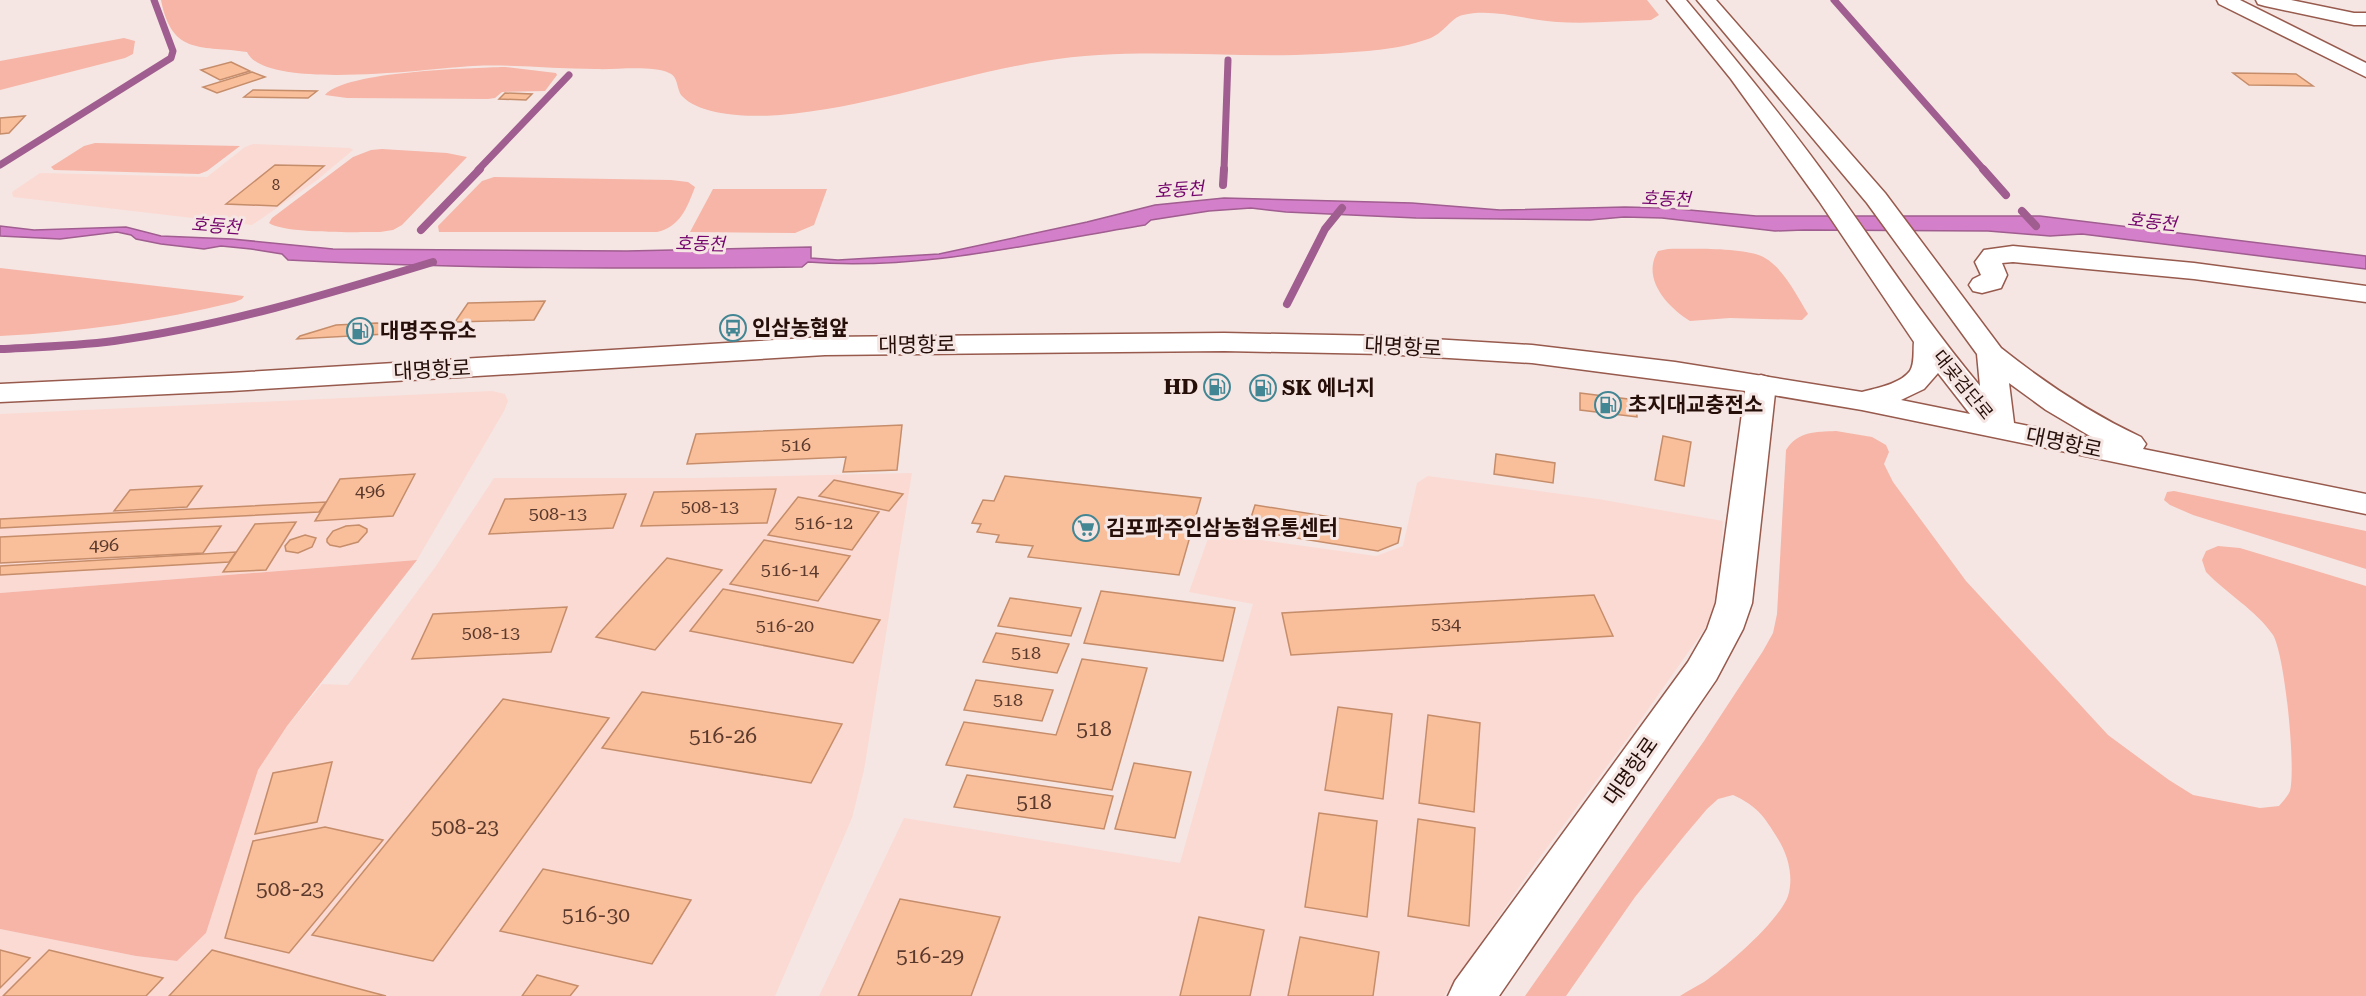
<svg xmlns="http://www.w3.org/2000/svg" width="2366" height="996" font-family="'Roboto Serif','Noto Sans KR',serif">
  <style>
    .built { fill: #fbdad3 }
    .green { fill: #f6b5a7 }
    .water { fill: #d47fc9; stroke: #a05d8f; stroke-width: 1.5 }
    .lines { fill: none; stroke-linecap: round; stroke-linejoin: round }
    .stream-far1 { stroke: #a05d8f; stroke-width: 7 }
    .stream { stroke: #a05d8f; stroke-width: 8 }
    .building { fill: #f9be9a; stroke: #c68d6b; stroke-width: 1.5 }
    .street-casing { stroke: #975a4d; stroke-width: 3 }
    .secondary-casing { stroke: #975a4d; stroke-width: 3 }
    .street { fill: #fff; fill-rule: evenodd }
    .secondary { fill: #fff; fill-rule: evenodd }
    .labels { text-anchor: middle; stroke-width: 6; stroke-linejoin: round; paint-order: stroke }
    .far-number-label { font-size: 15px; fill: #5b3a2d }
    .far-water-label { font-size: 18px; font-style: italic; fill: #74056c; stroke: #f5e6e3 }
    .far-street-label { font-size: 18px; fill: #260e09; stroke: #f5e6e3 }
    .number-label { font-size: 18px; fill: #5b3a2d }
    .poi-label { font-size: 21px; font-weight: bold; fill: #260e09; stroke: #f5e6e3; text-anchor: start }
    .street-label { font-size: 21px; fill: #260e09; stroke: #f5e6e3 }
    .near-number-label { font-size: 21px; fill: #5b3a2d }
  </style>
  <rect width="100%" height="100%" fill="#f5e6e3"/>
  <g class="built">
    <path d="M253 144 350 148 353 150 316 181 252 225 13 197 12 192 40 173 207 177 245 147Z"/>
    <path d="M492 391 505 394 508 401 504 411 417 560 0 593V414Z"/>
    <path d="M912 473 864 770 852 818 775 996H0V929L136 956 177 961 206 933 258 770 287 726 322 684 348 685 436 566 494 478H696Z"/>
    <path d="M1428 476 1598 499 1723 521 1719 587 1714 610 1706 627 1630 735 1535 864 1444 996H819L904 818 1180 863 1253 604 1189 592 1210 533 1376 556 1403 546 1417 483Z"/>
  </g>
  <g class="green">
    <path d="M161 0H1647L1659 15 1651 20C1620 21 1588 24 1557 22 1527 20 1492 8 1463 15 1451 17 1444 34 1428 39 1395 51 1355 52 1320 54 1229 59 1135 46 1044 61 955 75 870 108 780 115 755 117 701 117 682 96 676 89 679 77 669 73 652 65 615 70 596 69 555 69 514 64 473 66 433 68 265 92 247 52 203 45 172 57 161 0Z"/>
    <path d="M124 38 135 41 133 54 125 58 0 90V61Z"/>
    <path d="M505 67 556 73 557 75 545 91 502 92 495 98 488 99 347 98 325 95C345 71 472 68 505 67Z"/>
    <path d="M95 143 240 146 207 171 199 174 54 170 51 167 84 146Z"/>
    <path d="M382 149 447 153 467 157 402 225 393 230 380 232C357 232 285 234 269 223L272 218 353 157 371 150Z"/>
    <path d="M494 177 671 180 688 182 695 187C687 208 680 227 657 232H439L438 226 482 181Z"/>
    <path d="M713 189H827L814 225 795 233 690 232Z"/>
    <path d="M1668 249C1691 249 1747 247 1765 258 1784 269 1797 296 1808 314L1802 320 1730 318 1690 321C1667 307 1641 278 1658 251Z"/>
    <path d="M0 268 244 296 242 299 235 302C158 321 79 332 0 336Z"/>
    <path d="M1836 431 1872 437 1886 445 1889 452 1884 464 1893 482 1966 581 2108 735 2169 780 2193 795 2260 808 2279 806C2283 801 2288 796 2290 791 2296 768 2285 655 2273 635 2256 610 2227 594 2206 572L2202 560 2206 551 2218 546 2240 548 2366 586V996H1680C1687 991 1696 987 1704 982 1726 967 1779 921 1788 896 1794 877 1788 855 1778 839 1764 816 1757 806 1733 795L1718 799 1707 809 1685 835 1635 897 1566 996H1525L1704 741 1763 651 1773 633 1777 614 1786 450C1798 431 1815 432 1836 431Z"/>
    <path d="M2174 491 2366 531V569L2193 515 2170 505 2164 500 2167 492Z"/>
    <path d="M417 560 287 726 258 770 206 933 177 961 136 956 0 929V593Z"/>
  </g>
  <path class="water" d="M1224 198 1412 203 1500 210 1625 207 1667 208 1756 216H2040L2366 256V269L2082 234 2050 236 1988 231 1804 230 1775 231 1662 218 1624 217 1590 220 1416 218 1286 212 1251 208 1209 211 1151 220 1145 225C1034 243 921 271 808 262L802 267C631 269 460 269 288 260L282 254 251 249 221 246 204 249 161 244 136 239 131 235 117 232 60 239 0 236V226L34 230 126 227 161 236 232 239 333 249 627 251 811 247V258L838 260 939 254 1087 222 1155 205Z"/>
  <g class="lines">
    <g class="stream-far1">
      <path d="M1834 0 1984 170"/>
      <path d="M0 165 171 58 173 51 154 0"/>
      <path d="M478 170 569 75"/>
      <path d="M1224 170 1228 60"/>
    </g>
    <g class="stream">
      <path d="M1983 169 2006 195"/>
      <path d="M1223 185 1224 169"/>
      <path d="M2022 211 2036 226"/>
      <path d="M421 230 480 169"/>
      <path d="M1287 304 1325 229 1342 208"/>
      <path d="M0 349C38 347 76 346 114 341 223 326 328 294 433 262"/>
    </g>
  </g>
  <g class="building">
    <path d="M231 62 250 71 220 80 201 70Z"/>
    <path d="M252 72 265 77 217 93 203 87Z"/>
    <path d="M2233 73 2296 74 2313 86 2249 85Z"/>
    <path d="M253 90 317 91 308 98 244 97Z"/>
    <path d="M505 93 532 94 526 100 499 99Z"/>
    <path d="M25 116 9 133 0 134V118Z"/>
    <path d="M275 165 324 166 277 206 226 204Z"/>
    <path d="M545 301 534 320 455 322 468 303Z"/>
    <path d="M377 323 407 330 405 333 297 339 300 336 336 325Z"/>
    <path d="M1580 393 1636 400 1637 417 1580 410Z"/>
    <path d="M902 425 897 470 843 472 846 457 687 464 696 434Z"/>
    <path d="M1663 436 1691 442 1684 486 1655 480Z"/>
    <path d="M1496 454 1555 463 1553 483 1494 474Z"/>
    <path d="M415 474 393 516 315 521 340 479Z"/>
    <path d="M1005 476 1201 498 1179 575 1028 557 1033 546 996 542 999 535 977 532 981 524 972 523 983 500 994 501Z"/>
    <path d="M834 480 903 494 889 511 819 496Z"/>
    <path d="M202 486 187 507 114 511 130 490Z"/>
    <path d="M776 489 767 523 641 526 654 492Z"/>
    <path d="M626 494 613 528 489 534 505 499Z"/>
    <path d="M798 497 879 512 852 550 768 535Z"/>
    <path d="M326 502 319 512 0 528V519Z"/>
    <path d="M1255 505 1401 528 1398 543 1378 551 1247 530Z"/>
    <path d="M296 522 266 570 223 572 255 524Z"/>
    <path d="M359 525 367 529V532L358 542 340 547 330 545 327 542V539L333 531 346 526Z"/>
    <path d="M221 526 203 553 0 563V537Z"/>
    <path d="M305 535 316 538 312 547 298 553 286 551 285 546 290 540Z"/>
    <path d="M764 540 850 556 818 601 730 584Z"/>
    <path d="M236 552 229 562 0 575V566Z"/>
    <path d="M667 558 722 570 655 650 596 637Z"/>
    <path d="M723 589 880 620 853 663 690 631Z"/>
    <path d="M1101 591 1235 608 1223 661 1084 643Z"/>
    <path d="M1594 595 1613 636 1291 655 1282 613Z"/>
    <path d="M1010 598 1081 608 1071 636 998 626Z"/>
    <path d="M567 607 551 652 412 659 433 614Z"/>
    <path d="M996 633 1069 644 1057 673 983 662Z"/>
    <path d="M1082 659 1147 668 1112 790 946 765 964 722 1056 735Z"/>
    <path d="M976 680 1053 690 1042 721 964 710Z"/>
    <path d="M642 692 842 724 811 783 602 748Z"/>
    <path d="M503 699 609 718 433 961 312 935Z"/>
    <path d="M1338 707 1392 714 1383 799 1325 790Z"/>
    <path d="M1428 715 1480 723 1474 812 1419 803Z"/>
    <path d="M332 762 317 822 255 834 273 773Z"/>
    <path d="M1134 763 1191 772 1175 838 1115 829Z"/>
    <path d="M967 775 1113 796 1104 829 954 807Z"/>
    <path d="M1319 813 1377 821 1367 917 1305 907Z"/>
    <path d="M1418 819 1475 828 1469 926 1408 916Z"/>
    <path d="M325 827 383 840 289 953 225 938 253 841Z"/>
    <path d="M543 869 691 900 652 964 500 931Z"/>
    <path d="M900 899 1000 917 971 996H858Z"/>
    <path d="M1199 917 1264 930 1250 996H1180Z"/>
    <path d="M1300 937 1379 952 1373 996H1288Z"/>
    <path d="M0 950 30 958 0 988Z"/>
    <path d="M49 950 163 978 146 996H3Z"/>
    <path d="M212 950 386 996H169Z"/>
    <path d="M537 975 578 986 570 996H522Z"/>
  </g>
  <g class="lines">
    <defs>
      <g id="street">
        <path d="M2217 0H2240L2366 63V77L2219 4Z"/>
        <path d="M2256 0H2291L2354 13H2366V25H2354L2265 6 2258 4Z"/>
        <path d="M2013 246 2194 263 2366 286V302L2194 279 2013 262 2002 263 2007 275 2001 288 1982 293 1973 291 1969 285 1973 279 1981 275 1975 262 1984 250Z"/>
        <path d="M1761 375 1771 378 1776 384 1752 603 1743 629 1716 680 1499 996H1448L1455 981 1688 662 1707 629 1716 603 1746 384 1751 378Z"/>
      </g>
      <path id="secondary" d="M1667 0H1686C1739 63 1791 127 1839 194 1885 259 1929 325 1980 386L1977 354 1867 203 1697 0H1716L1885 193 2001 348C2045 383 2090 413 2141 437L2146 444 2143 449 2366 494V514L1862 410 1761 393 1532 363 1384 354 1224 351 825 355 231 391 0 402V384L231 373 825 337 1224 333 1384 336 1532 345 1675 362 1862 392C1877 388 1900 384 1910 371 1915 363 1913 350 1914 342L1819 201 1731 79ZM1938 373 1970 414 1901 400 1924 389ZM2009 383 2046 410 2095 439 2014 423Z"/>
    </defs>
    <use href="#street" class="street-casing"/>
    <use href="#secondary" class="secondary-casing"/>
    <use href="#street" class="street"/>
    <use href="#secondary" class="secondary"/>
  </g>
  <defs>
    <symbol id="bus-ring" viewBox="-11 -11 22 22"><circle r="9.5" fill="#f5e6e3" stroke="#428694" stroke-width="1.5"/><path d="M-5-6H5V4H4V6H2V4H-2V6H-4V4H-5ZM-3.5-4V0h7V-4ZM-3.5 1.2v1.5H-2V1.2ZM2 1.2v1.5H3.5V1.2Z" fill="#428694"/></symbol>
    <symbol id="fuel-ring" viewBox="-11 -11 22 22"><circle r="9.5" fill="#f5e6e3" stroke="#428694" stroke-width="1.5"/><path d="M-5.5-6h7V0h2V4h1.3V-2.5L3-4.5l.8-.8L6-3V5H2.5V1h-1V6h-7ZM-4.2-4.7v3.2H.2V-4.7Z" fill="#428694"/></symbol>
    <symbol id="supermarket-ring" viewBox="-11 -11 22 22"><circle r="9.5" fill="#f5e6e3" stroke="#428694" stroke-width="1.5"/><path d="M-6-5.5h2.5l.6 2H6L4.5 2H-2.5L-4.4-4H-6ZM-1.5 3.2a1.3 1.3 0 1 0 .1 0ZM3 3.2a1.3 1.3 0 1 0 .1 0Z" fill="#428694"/></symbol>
  </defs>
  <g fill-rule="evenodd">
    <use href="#bus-ring" x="718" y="313" width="30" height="30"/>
    <use href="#fuel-ring" x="345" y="316" width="30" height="30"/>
    <use href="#fuel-ring" x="1202" y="372" width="30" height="30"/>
    <use href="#fuel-ring" x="1248" y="373" width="30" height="30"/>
    <use href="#fuel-ring" x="1593" y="390" width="30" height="30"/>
    <use href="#supermarket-ring" x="1071" y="513" width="30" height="30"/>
  </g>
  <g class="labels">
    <g class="far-number-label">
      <text x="276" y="190">8</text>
    </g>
    <g class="far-water-label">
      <text transform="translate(1179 190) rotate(-4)" y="6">호동천</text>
      <text transform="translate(1666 199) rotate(2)" y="6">호동천</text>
      <text transform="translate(2152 222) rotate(6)" y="6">호동천</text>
      <text transform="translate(216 226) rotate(4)" y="6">호동천</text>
      <text transform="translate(700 244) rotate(1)" y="6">호동천</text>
    </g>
    <g class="far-street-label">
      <text transform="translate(1963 385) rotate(51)" y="6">대곶검단로</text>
    </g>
    <g class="number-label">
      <text x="796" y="451">516</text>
      <text x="370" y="497">496</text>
      <text x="710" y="513">508-13</text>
      <text x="558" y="520">508-13</text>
      <text x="824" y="529">516-12</text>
      <text x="104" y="551">496</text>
      <text x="790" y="576">516-14</text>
      <text x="1446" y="630">534</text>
      <text x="785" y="632">516-20</text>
      <text x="491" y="639">508-13</text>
      <text x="1026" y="659">518</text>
      <text x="1008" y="706">518</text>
    </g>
    <g class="poi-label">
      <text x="752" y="335">인삼농협앞</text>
      <text x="380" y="338">대명주유소</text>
      <text x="1198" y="394" text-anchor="end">HD</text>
      <text x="1282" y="395">SK 에너지</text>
      <text x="1628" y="412">초지대교충전소</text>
      <text x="1106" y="535">김포파주인삼농협유통센터</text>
    </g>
    <g class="street-label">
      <text transform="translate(917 345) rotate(-1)" y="7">대명항로</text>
      <text transform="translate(1403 347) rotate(3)" y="7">대명항로</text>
      <text transform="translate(432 370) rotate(-3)" y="7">대명항로</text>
      <text transform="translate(2064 443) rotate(12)" y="7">대명항로</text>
      <text transform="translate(1631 771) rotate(-55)" y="7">대명항로</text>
    </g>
    <g class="near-number-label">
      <text x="1094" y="736">518</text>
      <text x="723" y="743">516-26</text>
      <text x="1034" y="809">518</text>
      <text x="465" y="834">508-23</text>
      <text x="290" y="896">508-23</text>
      <text x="596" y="922">516-30</text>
      <text x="930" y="963">516-29</text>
    </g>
  </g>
</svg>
